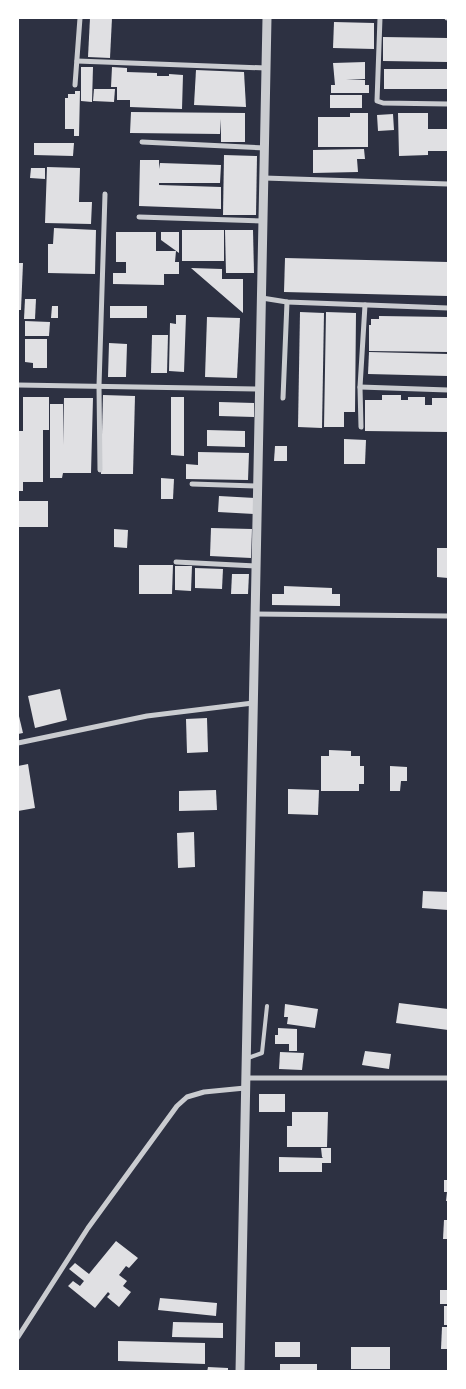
<svg xmlns="http://www.w3.org/2000/svg" width="466" height="1389" font-family="'IBM Plex Serif',serif">
  <style>
    .building { fill: #e0e0e3 }
    .lines { fill: none; stroke-linecap: round; stroke-linejoin: round }
    .service { stroke: #caccd0; stroke-width: 4 }
    .minor { stroke: #caccd0; stroke-width: 5 }
    .tertiary { stroke: #caccd0; stroke-width: 9 }
  </style>
  <rect width="100%" height="100%" fill="#2d3142"/>
  <g class="building">
    <path d="M90 18H112L110 58 88 57Z"/>
    <path d="M334 22 374 23V49L333 48Z"/>
    <path d="M383 37 448 38V62L383 61Z"/>
    <path d="M365 62V79L346 80H365V85H369V93H331V85H335L333 63Z"/>
    <path d="M81 67H93L92 102 81 101Z"/>
    <path d="M112 67 127 68V72L157 73V76H169V74L183 75 182 109 130 107V100H117V87H111Z"/>
    <rect x="384" y="69" width="64" height="20"/>
    <path d="M196 70 244 72 246 107 194 105Z"/>
    <path d="M94 89H115L114 102 93 101Z"/>
    <path d="M75 91H80L79 136H74V129H65V98H68V94H75Z"/>
    <rect x="330" y="95" width="32" height="13"/>
    <path d="M131 112 245 113V142H221V119L220 134 130 133Z"/>
    <path d="M350 113H368V147H318V117H350Z"/>
    <path d="M398 113H428V129H448V151H428V155L399 156Z"/>
    <path d="M393 114 394 130 378 131 377 115Z"/>
    <path d="M34 143H74L73 156 34 155Z"/>
    <path d="M364 149 365 159H357L358 172 313 173V150Z"/>
    <path d="M224 155 257 156 256 215H223Z"/>
    <path d="M140 160H159V169L160 163 221 165 220 183H159V185L221 187V209L139 206Z"/>
    <path d="M47 167 80 168 79 202H92L91 224 45 223Z"/>
    <path d="M31 168H45V179L30 178Z"/>
    <path d="M54 228 96 230 95 274 48 273V244H53Z"/>
    <rect x="182" y="230" width="42" height="31"/>
    <path d="M225 230H253L254 273H226Z"/>
    <path d="M116 232H156V251H176L175 262H179V274H164V285L113 284V273H126V262H116Z"/>
    <path d="M161 232H179V253L161 240Z"/>
    <path d="M285 258 448 262V296L284 292Z"/>
    <path d="M18 263H23L21 310H18Z"/>
    <path d="M191 268 222 269V279H243V313Z"/>
    <path d="M25 299H36L35 319H24Z"/>
    <path d="M52 306H58V318H51Z"/>
    <rect x="110" y="306" width="37" height="12"/>
    <path d="M300 312 324 313 322 428 298 427Z"/>
    <path d="M326 312 356 313 355 412H344V427H324Z"/>
    <path d="M176 315H186L184 372 169 371 170 323 176 324Z"/>
    <path d="M379 316 448 317V352L369 351V325H371V319H379Z"/>
    <path d="M207 317 240 318 237 378 205 377Z"/>
    <path d="M25 321 50 322 49 336H25Z"/>
    <path d="M152 335H168L167 373H151Z"/>
    <path d="M25 339H47V368H33V363L25 362Z"/>
    <path d="M109 343 127 344 126 377H108Z"/>
    <path d="M369 352 448 354V376L368 374Z"/>
    <path d="M103 395 135 396 133 474H101Z"/>
    <path d="M382 395H401V400H408V397H425V405H432V398H448V432L365 431V400H382Z"/>
    <path d="M23 397H49V430H43V482H23V491H18V431H23Z"/>
    <path d="M171 397H184V456L171 455Z"/>
    <path d="M64 398H93L91 473H63L62 478H50V404H63V445Z"/>
    <path d="M219 402 254 403V417L219 416Z"/>
    <path d="M207 430 245 431V447L207 446Z"/>
    <path d="M344 439 366 440 365 464H344Z"/>
    <path d="M275 446H287V461H274Z"/>
    <path d="M198 452 249 453 248 480 186 479V464L198 465Z"/>
    <path d="M161 478 174 479 173 499H161Z"/>
    <path d="M219 496 255 498 254 514 218 512Z"/>
    <rect x="18" y="501" width="30" height="26"/>
    <path d="M211 528 252 529 251 558 210 556Z"/>
    <path d="M114 529 128 530 127 548 114 547Z"/>
    <path d="M437 548H448V578L437 577Z"/>
    <path d="M139 565H173L172 594H139Z"/>
    <path d="M175 566H192L191 591 175 590Z"/>
    <path d="M195 568 223 569 222 589 195 588Z"/>
    <path d="M232 574H249L248 594H231Z"/>
    <path d="M284 586 332 588V594H340V606L272 605V594H284Z"/>
    <path d="M60 689 67 720 35 728 28 696Z"/>
    <path d="M18 712 23 733 18 734Z"/>
    <path d="M207 718 208 752 187 753 186 719Z"/>
    <path d="M329 750 351 751V756H360V766H364V784H359V791H321V756H329Z"/>
    <path d="M28 764 35 808 18 811V766Z"/>
    <path d="M390 766 407 767V781H401L400 791H390Z"/>
    <path d="M288 789 319 790 318 815 288 814Z"/>
    <path d="M216 790 217 810 179 811V791Z"/>
    <path d="M194 832 195 867 178 868 177 833Z"/>
    <path d="M423 891 448 892V910L422 908Z"/>
    <path d="M399 1003 448 1009V1030L396 1023Z"/>
    <path d="M285 1004 318 1009 315 1028 287 1024 288 1017H284Z"/>
    <path d="M278 1028 297 1029V1051H289V1044H275V1035H278Z"/>
    <path d="M365 1051 391 1054 389 1069 362 1065Z"/>
    <path d="M280 1052 304 1053 302 1070 279 1069Z"/>
    <rect x="259" y="1094" width="26" height="18"/>
    <path d="M292 1112H328L327 1147H287V1126H292Z"/>
    <path d="M321 1148H331V1163H322V1172H279V1157L323 1158 322 1157Z"/>
    <path d="M444 1180H448V1201H446L447 1192H444Z"/>
    <path d="M444 1220H448V1239H443Z"/>
    <path d="M116 1241 138 1258 129 1268 126 1266 119 1275 127 1281 123 1286 131 1292 119 1307 107 1297 110 1294 108 1292 95 1308 68 1286 73 1281 80 1286 84 1281 69 1269 75 1263 89 1274Z"/>
    <rect x="440" y="1290" width="8" height="14"/>
    <path d="M160 1298 217 1303 216 1316 158 1310Z"/>
    <rect x="444" y="1306" width="4" height="19"/>
    <path d="M173 1322 223 1323V1338L172 1337Z"/>
    <path d="M442 1327H448V1349H441Z"/>
    <path d="M118 1341 205 1343V1364L118 1361Z"/>
    <rect x="275" y="1342" width="25" height="15"/>
    <rect x="351" y="1347" width="39" height="22"/>
    <rect x="280" y="1364" width="37" height="8"/>
    <path d="M208 1367 228 1368V1372H207Z"/>
  </g>
  <g class="lines">
    <path class="service" d="M248 1058 262 1053 267 1006"/>
    <g class="minor">
      <path d="M380 18 377 101 383 103 448 104"/>
      <path d="M447 18H448"/>
      <path d="M77 61 266 68"/>
      <path d="M75 85 80 18"/>
      <path d="M142 142 265 148"/>
      <path d="M264 178 448 184"/>
      <path d="M139 217 263 221"/>
      <path d="M262 298 287 302 448 308"/>
      <path d="M18 385 260 389"/>
      <path d="M360 387 448 390"/>
      <path d="M283 398 287 302"/>
      <path d="M361 427 360 387 365 305"/>
      <path d="M100 470 99 386 105 194"/>
      <path d="M192 484 258 486"/>
      <path d="M176 562 256 566"/>
      <path d="M255 614 448 616"/>
      <path d="M18 743 147 716 253 703"/>
      <path d="M246 1078H448"/>
      <path d="M18 1337 88 1228 177 1106 187 1097 204 1092 245 1088"/>
    </g>
    <path class="tertiary" d="M240 1372 267 18"/>
  </g>
  <rect width="466" height="1389" fill="none" stroke="#ffffff" stroke-width="38"/>
</svg>
